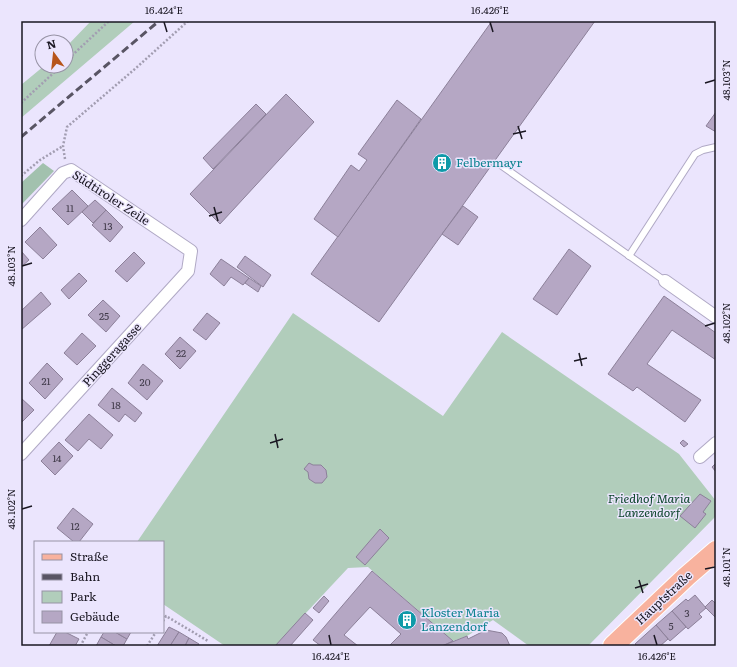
<svg xmlns="http://www.w3.org/2000/svg" width="737" height="667" font-family="Literata,serif">
  <style>
    .green { fill: #b1cdbb }
    .forest { fill: #a2c1ae }
    .building { fill: #b5a7c4; stroke: #8c8099 }
    .lines { fill: none; stroke-linecap: round; stroke-linejoin: round }
    .service-casing { stroke: #b0a9c5; stroke-width: 8 }
    .minor-casing { stroke: #b0a9c5; stroke-width: 14 }
    .primary-casing { stroke: #fff; stroke-width: 22 }
    .path { stroke: #a29db1; stroke-width: 2.5; stroke-dasharray: 2 2; stroke-linecap: butt }
    .service { stroke: #fff; stroke-width: 6 }
    .minor { stroke: #fff; stroke-width: 12 }
    .primary { stroke: #f8b29e; stroke-width: 20 }
    .rail { stroke: #595564; stroke-width: 3; stroke-dasharray: 8 4; stroke-linecap: butt }
    .ticks { fill: none; stroke: #1a1722; stroke-width: 1.5 }
    .labels { text-anchor: middle; stroke-width: 3; stroke-linejoin: round; paint-order: stroke }
    .number-label { font-size: 10px; fill: #413b4a }
    .culture-label { font-size: 12px; fill: #0d838f; stroke: #ebe5fd; text-anchor: start }
    .street-label { font-size: 12px; fill: #1a1722; stroke: #ebe5fd }
    .park-label { font-size: 12px; font-style: italic; fill: #0c452b; stroke: #ebe5fd }
    .neatline { fill: none; stroke: #1a1722; stroke-width: 1.5 }
    .ticks-label { font-size: 10px; text-anchor: middle; fill: #1a1722 }
  </style>
  <rect width="100%" height="100%" fill="#ebe5fd"/>
  <g class="green">
    <path d="M91 21H135L21 118V85L44 66H66V47Z"/>
    <path d="M293 313 443 416 502 332 679 454 716 501V516L588 646H529L493 620 467 636 453 641 368 567 348 568 275 646H225L163 604V542H137Z"/>
  </g>
  <path class="forest" d="M43 163 54 171 21 205V183Z"/>
  <g class="building">
    <path d="M492 21H595L379 322 311 274Z"/>
    <path d="M286 94 314 122 220 224 190 194Z"/>
    <path d="M397 100 421 119 338 237 314 219 351 165 359 171 367 160 358 154Z"/>
    <path d="M256 104 266 114 213 169 203 158Z"/>
    <path d="M716 112V132L706 126Z"/>
    <path d="M72 190 88 206 68 225 52 209Z"/>
    <path d="M95 200 106 210 93 223 82 212Z"/>
    <path d="M463 206 478 217 458 245 442 234Z"/>
    <path d="M106 210 123 227 110 242 92 225Z"/>
    <path d="M40 227 57 245 43 259 25 242Z"/>
    <path d="M569 249 591 266 557 315 533 299Z"/>
    <path d="M21 251 29 260 21 267Z"/>
    <path d="M134 252 145 263 127 282 115 271Z"/>
    <path d="M245 256 271 275 263 287 237 267Z"/>
    <path d="M221 259 249 278 243 285 231 277 224 286 210 274Z"/>
    <path d="M79 273 87 281 69 299 61 290Z"/>
    <path d="M249 278 261 286 258 292 245 283Z"/>
    <path d="M41 292 51 304 21 330V311Z"/>
    <path d="M664 296 716 333V360L672 330 647 364 701 400 685 422 637 387 633 391 608 374Z"/>
    <path d="M103 300 120 316 106 332 88 315Z"/>
    <path d="M207 313 220 323 206 340 193 330Z"/>
    <path d="M82 333 96 346 77 365 64 353Z"/>
    <path d="M180 337 196 351 180 369 165 354Z"/>
    <path d="M47 363 63 379 45 399 29 383Z"/>
    <path d="M143 364 163 381 147 400 128 383Z"/>
    <path d="M112 388 142 413 135 422 125 414 119 422 98 405Z"/>
    <path d="M21 398 34 410 21 423Z"/>
    <path d="M89 414 113 435 101 449 89 439 78 451 65 440Z"/>
    <path d="M683 440 688 444 684 447 680 443Z"/>
    <path d="M59 442 73 456 55 475 41 461Z"/>
    <path d="M309 463 313 465H321L326 470 327 477 322 483H315L309 479 308 472 304 469Z"/>
    <path d="M716 463V472L712 467Z"/>
    <path d="M700 494 711 501 703 512 706 514 695 528 680 516Z"/>
    <path d="M73 508 93 524 79 542H74L57 528Z"/>
    <path d="M380 529 389 538 365 565 356 557Z"/>
    <path d="M372 571 453 641 442 646H389L401 634 370 607 344 635 358 646H321L313 640Z"/>
    <path d="M695 595 706 608 699 614 702 617 688 629 672 611 686 599 688 601Z"/>
    <path d="M324 596 329 601 319 613 313 608Z"/>
    <path d="M712 600 716 604V618L705 607Z"/>
    <path d="M672 611 686 627 670 641 656 625Z"/>
    <path d="M305 613 313 620 290 646H275Z"/>
    <path d="M656 625 668 639 660 646H637L635 644Z"/>
    <path d="M169 627 179 632 170 646H157Z"/>
    <path d="M486 630 502 633 506 637 510 646H442L467 636 468 639Z"/>
    <path d="M57 632H65L79 639 75 646H49Z"/>
    <path d="M104 632H115L127 639 123 646H116L101 637Z"/>
    <path d="M115 632H131L127 639Z"/>
    <path d="M179 632 189 638 185 646H170Z"/>
    <path d="M101 637 116 646H96Z"/>
    <path d="M189 638 199 644 198 646H185Z"/>
  </g>
  <g class="lines">
    <defs>
      <g id="service">
        <path d="M502 166 665 281"/>
        <path d="M629 256 695 154 703 150 716 147"/>
      </g>
      <g id="minor">
        <path d="M21 220 63 173 71 170 191 251 188 271 21 454"/>
        <path d="M665 281 716 317"/>
        <path d="M700 457 716 443"/>
      </g>
      <path id="primary" d="M613 646 687 576 716 551"/>
    </defs>
    <use href="#service" class="service-casing"/>
    <use href="#minor" class="minor-casing"/>
    <use href="#primary" class="primary-casing"/>
    <g class="path">
      <path d="M66 61 109 21"/>
      <path d="M21 103 61 66"/>
      <path d="M65 159 63 146 67 127 136 68 188 21"/>
      <path d="M21 176 40 160 63 146"/>
      <path d="M163 621 166 616 208 641"/>
      <path d="M82 646 81 645 88 632"/>
      <path d="M147 646 156 632"/>
    </g>
    <use href="#service" class="service"/>
    <use href="#minor" class="minor"/>
    <use href="#primary" class="primary"/>
    <path class="rail" d="M21 137 159 21"/>
  </g>
  <path class="ticks" d="M164 22 167 32M490 22 493 32M705 83 715 80M518 126 522 139M513 134 526 131M214 207 218 221M209 216 222 212M22 266 32 263M705 326 715 323M579 353 582 366M574 361 587 358M275 434 278 448M270 443 283 439M22 509 32 506M705 569 715 567M639 580 643 593M635 588 648 584M329 635 331 645M654 635 657 645"/>
  <defs>
    <symbol id="building-disc" viewBox="-11 -11 22 22"><circle r="9.5" fill="#0f9aa8" stroke="#ebe5fd"/><path d="M-4-6H4V6H1V3H-1V6H-4ZM-2.5-4.3h1.7v1.8h-1.7ZM.8-4.3h1.7v1.8H.8ZM-2.5-1h1.7V.8h-1.7ZM.8-1h1.7V.8H.8Z" fill="#fff"/></symbol>
  </defs>
  <g fill-rule="evenodd">
    <use href="#building-disc" x="431" y="152" width="22" height="22"/>
    <use href="#building-disc" x="396" y="609" width="22" height="22"/>
  </g>
  <g class="labels">
    <g class="number-label">
      <text x="70" y="212">11</text>
      <text x="108" y="230">13</text>
      <text x="104" y="320">25</text>
      <text x="181" y="357">22</text>
      <text x="46" y="385">21</text>
      <text x="145" y="386">20</text>
      <text x="116" y="409">18</text>
      <text x="57" y="462">14</text>
      <text x="75" y="530">12</text>
      <text x="687" y="617">3</text>
      <text x="671" y="630">5</text>
    </g>
    <g class="culture-label">
      <text x="456" y="167">Felbermayr</text>
      <text x="421" y="617">Kloster Maria<tspan x="421" dy="14">Lanzendorf</tspan></text>
    </g>
    <g class="street-label">
      <text transform="translate(111 198) rotate(33)" y="4">Südtiroler Zeile</text>
      <text transform="translate(112 355) rotate(-48)" y="4">Pinggeragasse</text>
      <text transform="translate(664 598) rotate(-43)" y="4">Hauptstraße</text>
    </g>
    <g class="park-label">
      <text x="649" y="503">Friedhof Maria<tspan x="649" dy="14">Lanzendorf</tspan></text>
    </g>
  </g>
  <rect width="737" height="667" fill="none" stroke="#ebe5fd" stroke-width="44"/>
  <rect x="34" y="541" width="130" height="92" fill="#ebe5fd" stroke="#9793a5"/>
  <rect x="42" y="554" width="20" height="6" fill="#f8b29e" stroke="#9793a5"/>
  <text x="70" y="561" font-size="12" fill="#1a1722">Straße</text>
  <rect x="42" y="574" width="20" height="6" fill="#595564" stroke="#9793a5"/>
  <text x="70" y="581" font-size="12" fill="#1a1722">Bahn</text>
  <rect x="42" y="591" width="20" height="12" fill="#b1cdbb" stroke="#9793a5"/>
  <text x="70" y="601" font-size="12" fill="#1a1722">Park</text>
  <rect x="42" y="611" width="20" height="12" fill="#b5a7c4" stroke="#9793a5"/>
  <text x="70" y="621" font-size="12" fill="#1a1722">Gebäude</text>
  <g transform="translate(54 54) rotate(345)"><circle r="19" fill="#ebe5fd" stroke="#9793a5"/>
  <path d="M0-3L7 15L0 10L-7 15Z" fill="#b7551b"/>
  <text y="-6" font-size="11" font-weight="bold" text-anchor="middle" fill="#1a1722">N</text>
  </g>
  <rect x="22" y="22" width="693" height="623" class="neatline"/>
  <g class="ticks-label">
    <text x="164" y="14">16.424°E</text>
    <text x="490" y="14">16.426°E</text>
    <text transform="translate(726 80) rotate(-90)" y="4">48.103°N</text>
    <text transform="translate(11 266) rotate(-90)" y="4">48.103°N</text>
    <text transform="translate(726 323) rotate(-90)" y="4">48.102°N</text>
    <text transform="translate(11 509) rotate(-90)" y="4">48.102°N</text>
    <text transform="translate(726 567) rotate(-90)" y="4">48.101°N</text>
    <text x="331" y="660">16.424°E</text>
    <text x="657" y="660">16.426°E</text>
  </g>
</svg>
